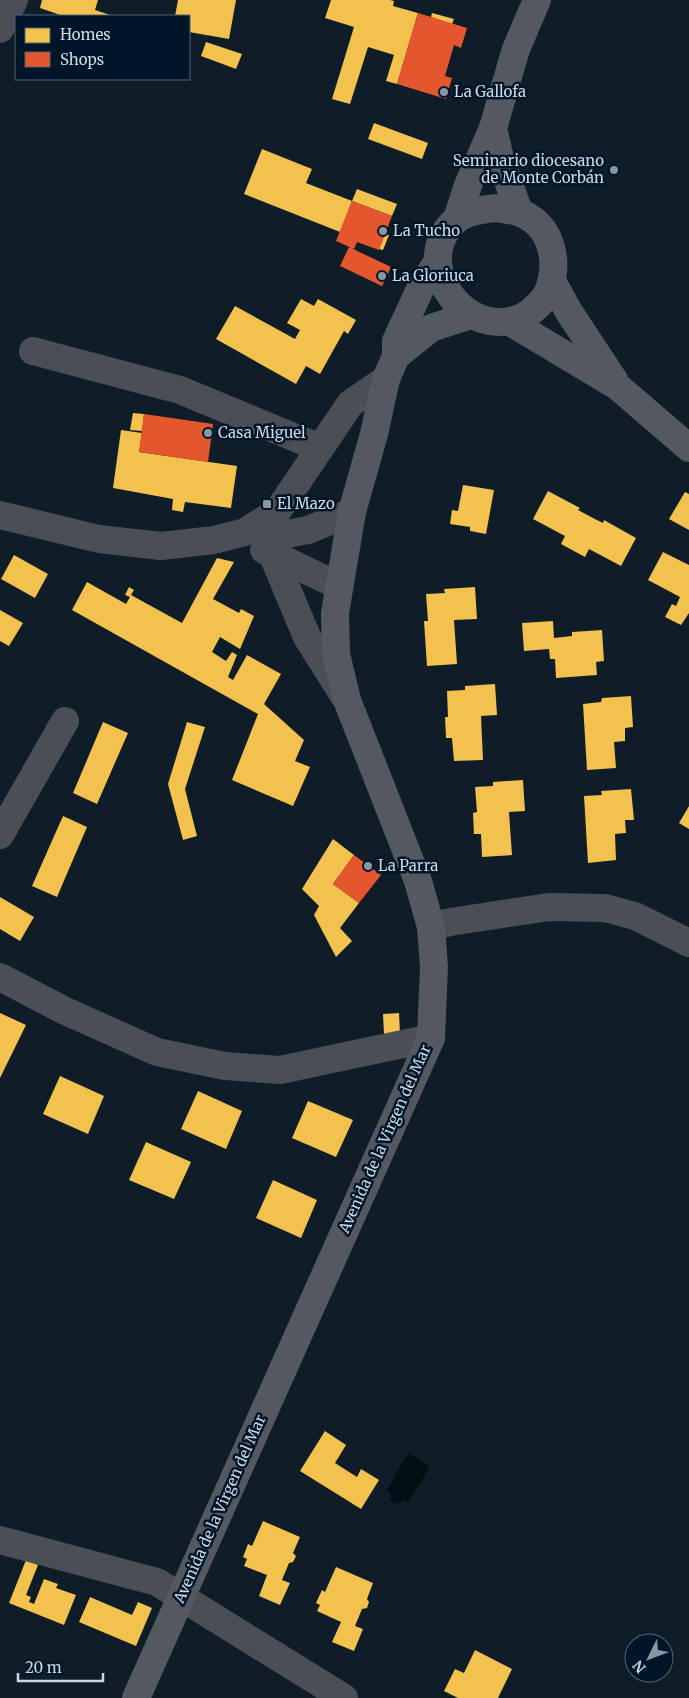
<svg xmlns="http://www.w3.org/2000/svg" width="689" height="1698" font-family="Merriweather,serif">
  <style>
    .water { fill: #011012 }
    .homes { fill: #f2c14e }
    .shops { fill: #e4572e }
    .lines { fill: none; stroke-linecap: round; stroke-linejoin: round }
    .minor { stroke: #4b4f55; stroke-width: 28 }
    .major { stroke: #545961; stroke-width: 28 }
    .poi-dot { fill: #8897a4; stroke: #001628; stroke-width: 2 }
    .labels { text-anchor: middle; stroke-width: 5; stroke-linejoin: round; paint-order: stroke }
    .poi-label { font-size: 15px; fill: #c9d9e6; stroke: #001628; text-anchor: start }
    .street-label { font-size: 15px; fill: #c9d9e6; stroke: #001628 }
  </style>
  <rect width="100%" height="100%" fill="#0e1d28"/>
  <path class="water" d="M408 1453 430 1466 408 1503 404 1500 397 1504 390 1500 391 1493 387 1490Z"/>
  <g class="homes">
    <path d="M42 0H98L95 10 113 16H63L40 8Z"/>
    <path d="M178 0H236L229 39 189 32V16H175Z"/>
    <path d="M331 0H390L394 1 393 6 418 13 397 84 386 81 394 55 368 47 350 104 332 99 354 27 325 18Z"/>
    <path d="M432 13 454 19 452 24 431 17Z"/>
    <path d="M206 42 242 54 236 69 201 56Z"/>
    <path d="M374 123 428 143 422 159 368 139Z"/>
    <path d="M262 149 312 169 306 183 352 201 357 189 397 204 392 216 352 201 340 232 244 194Z"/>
    <path d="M385 234 389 235 383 250 379 249Z"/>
    <path d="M301 299 314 306 318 299 356 320 348 334 344 331 320 374 306 366 296 384 216 339 235 306 295 339 300 330 287 323Z"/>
    <path d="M133 413 144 414 142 431 130 430Z"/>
    <path d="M121 430 142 433 139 452 237 466 231 508 185 502 183 512 172 510 173 499 113 488Z"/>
    <path d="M463 485 494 490 486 534 470 531V527L450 524 452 510 458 511Z"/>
    <path d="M548 491 580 508 578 510 591 517 603 523 604 520 636 538 621 566 589 549 585 557 561 544 565 536 533 519Z"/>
    <path d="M685 492 689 494V530L669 519Z"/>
    <path d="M663 552 689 565V613L681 625 665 617 672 604 676 606 680 597 648 580Z"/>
    <path d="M14 555 48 574 35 598 1 579Z"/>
    <path d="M217 558 234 562 213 599 239 613 241 609 254 616 240 649 220 637 212 652 226 661 232 652 237 655 228 677 233 680 247 655 281 674 264 704 304 740 295 761 310 767 293 806 232 780 258 714 72 610 87 582 126 604 130 597 125 595 129 587 134 590 131 595 182 623Z"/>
    <path d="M475 587 477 619 454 620 457 664 427 666 424 621H428L426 594 445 593 444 589Z"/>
    <path d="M0 610 23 623 9 646 0 641Z"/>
    <path d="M553 621 554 638 572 636V632L602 630 604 661 596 662 597 675 556 678 555 659H550L549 649 524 651 522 623Z"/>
    <path d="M495 684 497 715 481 716 483 760 454 761 452 738H446L445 717H448L447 691 465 690V686Z"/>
    <path d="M631 696 633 727 625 728V741L614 742 616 768 587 770 583 704 601 702 602 698Z"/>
    <path d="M103 722 128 733 97 804 73 793Z"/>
    <path d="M187 722 205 727 185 789 197 836 183 840 168 784Z"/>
    <path d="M523 780 525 811 509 812 512 855 482 857 481 834H474L473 813 477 812 475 787 493 786V782Z"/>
    <path d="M631 789 634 820H625L626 833 615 834 616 860 588 863 584 796 602 795 601 791Z"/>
    <path d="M689 806V829L679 823Z"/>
    <path d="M63 816 87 827 57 897 32 886Z"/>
    <path d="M333 839 354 855 333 884 359 903 340 928 352 941 336 957 314 915 319 906 302 889Z"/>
    <path d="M0 897 34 917 20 941 0 929Z"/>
    <path d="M0 1013 26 1025 0 1078Z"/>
    <path d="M399 1013 400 1033 384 1034 383 1014Z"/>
    <path d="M60 1076 104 1096 88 1134 43 1114Z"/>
    <path d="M198 1091 242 1111 226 1149 181 1129Z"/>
    <path d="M308 1101 353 1120 336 1157 292 1138Z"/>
    <path d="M146 1142 191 1162 174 1199 129 1180Z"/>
    <path d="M273 1180 317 1200 301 1238 256 1218Z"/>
    <path d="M325 1431 346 1445 335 1463 357 1477 361 1469 379 1480 361 1509 300 1471Z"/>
    <path d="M263 1521 300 1537 293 1553 296 1556 293 1562 289 1563 282 1580 290 1583 280 1605 259 1596 267 1575 244 1566 247 1559 243 1557 248 1544 252 1546Z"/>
    <path d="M26 1560 38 1565 26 1595 31 1597 29 1602 34 1604 44 1579 58 1584 56 1588 76 1595 64 1625 9 1603Z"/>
    <path d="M336 1567 373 1583 367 1599 369 1602 367 1608 362 1609 355 1626 363 1629 354 1651 332 1642 341 1622 317 1611 320 1605 316 1603 322 1590 325 1592Z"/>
    <path d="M90 1597 132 1615 138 1602 152 1608 136 1646 79 1622Z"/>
    <path d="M475 1650 512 1669 498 1698H458L444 1691 455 1669 464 1673Z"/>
  </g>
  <g class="shops">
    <path d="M418 13 467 28 461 48 454 45 445 76 452 78 446 99 397 84Z"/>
    <path d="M352 201 392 216 379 250 357 242 354 249 336 241Z"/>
    <path d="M349 247 391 267 382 286 340 266Z"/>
    <path d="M144 414 213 424 208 462 139 452Z"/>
    <path d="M354 855 381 875 359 903 333 884Z"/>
  </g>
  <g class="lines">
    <g class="minor">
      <path d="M0 29 14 0"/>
      <path d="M33 351 180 390 320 448"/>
      <path d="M0 515 99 539 161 546 214 540 245 532 277 512 350 404 386 379"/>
      <path d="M264 550 339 586"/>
      <path d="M271 551 307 637 344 696"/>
      <path d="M271 551 282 535 308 530 352 512"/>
      <path d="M0 835 65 721"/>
      <path d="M431 927 450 922 549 907 605 908 635 916 689 943"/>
      <path d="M0 977 63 1010 157 1052 225 1066 280 1070 431 1038"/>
      <path d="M0 1540 157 1582 344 1698"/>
    </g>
    <g class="major">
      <path d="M493 128 500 158 519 212"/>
      <path d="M496 208C503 209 511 210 518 212 552 224 560 261 548 292 544 301 535 308 528 314 519 320 510 322 499 322 450 321 415 255 456 220 467 211 482 210 496 208Z"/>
      <path d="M457 219 468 185 493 128 516 49 537 0"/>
      <path d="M552 281 569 312 614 380"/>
      <path d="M510 322 617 386 689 448"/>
      <path d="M396 356V341L422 285 438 261"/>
      <path d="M136 1698 431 1038 434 967 431 927 418 881 347 700 336 654 335 613 352 512 374 434 386 379 396 356 431 328 471 315"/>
    </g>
  </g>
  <g class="poi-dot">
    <circle cx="444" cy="92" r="5"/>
    <circle cx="614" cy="170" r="5"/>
    <circle cx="383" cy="231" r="5"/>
    <circle cx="382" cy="276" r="5"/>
    <circle cx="208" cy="433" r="5"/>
    <rect x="262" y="499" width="10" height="10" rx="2.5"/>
    <circle cx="368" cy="866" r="5"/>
  </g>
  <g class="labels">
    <g class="poi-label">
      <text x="454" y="97">La Gallofa</text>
      <text x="604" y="166" text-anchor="end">Seminario diocesano<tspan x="604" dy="17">de Monte Corbán</tspan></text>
      <text x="393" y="236">La Tucho</text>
      <text x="392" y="281">La Gloriuca</text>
      <text x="218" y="438">Casa Miguel</text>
      <text x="277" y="509">El Mazo</text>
      <text x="378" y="871">La Parra</text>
    </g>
    <g class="street-label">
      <text transform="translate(385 1139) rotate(-66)" y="5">Avenida de la Virgen del Mar</text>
      <text transform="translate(220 1509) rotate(-66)" y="5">Avenida de la Virgen del Mar</text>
    </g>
  </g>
  <rect x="15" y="15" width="175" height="65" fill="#001628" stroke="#506474"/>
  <rect x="25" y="28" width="25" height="15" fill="#f2c14e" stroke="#506474"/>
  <text x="60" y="40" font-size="15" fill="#c9d9e6">Homes</text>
  <rect x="25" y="52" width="25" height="15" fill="#e4572e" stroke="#506474"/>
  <text x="60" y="65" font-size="15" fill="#c9d9e6">Shops</text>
  <g transform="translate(649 1658) rotate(228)"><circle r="24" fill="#001628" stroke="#506474"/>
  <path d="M0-4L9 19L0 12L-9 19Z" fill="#8897a4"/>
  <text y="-8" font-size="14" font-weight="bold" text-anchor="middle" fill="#c9d9e6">N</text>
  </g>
  <path d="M18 1673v8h85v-8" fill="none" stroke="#c9d9e6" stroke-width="2.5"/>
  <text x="25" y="1673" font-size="15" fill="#c9d9e6" stroke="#001628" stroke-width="4" paint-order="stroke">20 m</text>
</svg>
